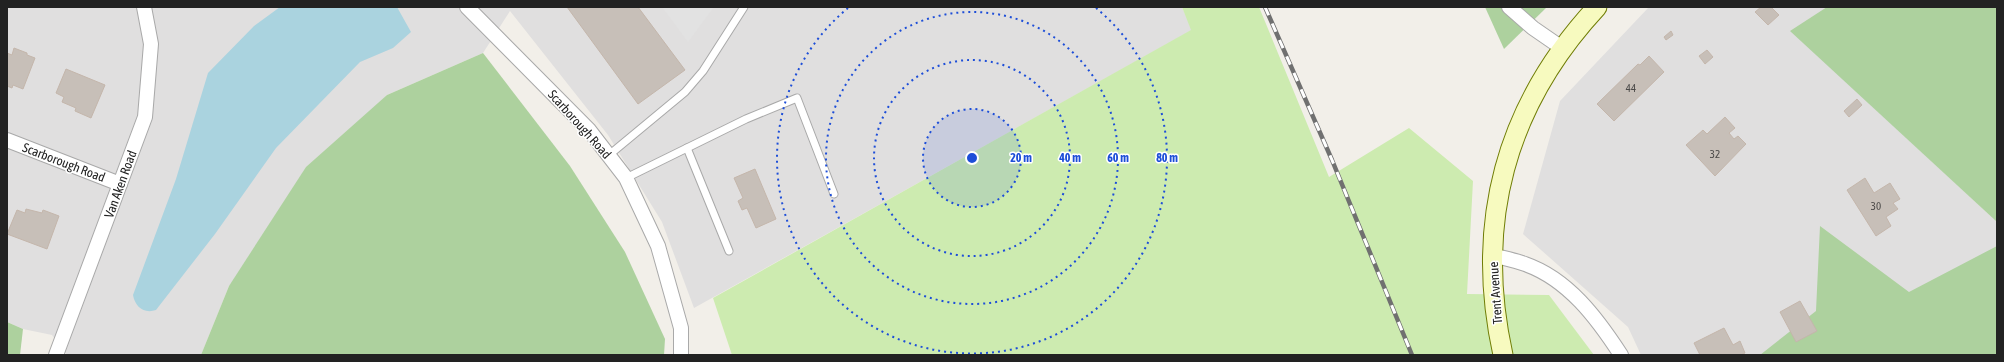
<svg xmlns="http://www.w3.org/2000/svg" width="2004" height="362" font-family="'Asap Condensed',sans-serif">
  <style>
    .residential { fill: #e0dfdf }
    .grass { fill: #cdebb0 }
    .forest { fill: #add19e }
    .parking { fill: #e2e2e2 }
    .water { fill: #aad3df }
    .building { fill: #c7bfb8; stroke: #c4b6ab }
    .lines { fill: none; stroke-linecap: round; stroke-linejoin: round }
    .lane-casing { stroke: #a9a9a9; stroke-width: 9 }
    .street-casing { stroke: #a9a9a9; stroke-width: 16 }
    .secondary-casing { stroke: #707d05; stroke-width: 21 }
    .lane { stroke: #fff; stroke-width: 7 }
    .street { stroke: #fff; stroke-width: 14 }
    .secondary { stroke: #f7fabf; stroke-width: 19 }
    .rail-casing { stroke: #707070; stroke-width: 4.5 }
    .rail { stroke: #fff; stroke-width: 3; stroke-dasharray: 9; stroke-linecap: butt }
    .ring { fill: none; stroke: #1d4ed8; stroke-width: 2; stroke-dasharray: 2 4 }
    .labels { text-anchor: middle; stroke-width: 3; stroke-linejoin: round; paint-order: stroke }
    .number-label { font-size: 11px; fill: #4b4948 }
    .street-label { font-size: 13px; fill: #222; stroke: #fff }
    .centre { fill: #1d4ed8; stroke: #fff; stroke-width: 2 }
    .ring-label { font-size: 12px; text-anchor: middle; font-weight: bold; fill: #1d4ed8; stroke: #fff; stroke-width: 3; stroke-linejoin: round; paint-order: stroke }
  </style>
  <rect width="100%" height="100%" fill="#f2efe9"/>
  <g class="residential">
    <path d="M7 7H1182L1192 30 694 308 662 222 608 135 510 11 483 53 387 95 229 286 201 355H67L52 335 23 329 7 322Z"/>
    <path d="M1649 7H1894L1827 64 1997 222V355H1641L1628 327 1523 234 1560 101Z"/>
  </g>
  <path class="grass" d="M1182 7H1259L1329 177 1409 128 1473 181 1467 294 1549 295 1594 355H732L713 298 1191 30Z"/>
  <g class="forest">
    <path d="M1485 7H1547L1504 49Z"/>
    <path d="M1827 7H1997V222L1790 31Z"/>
    <path d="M483 53 570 166 625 252 665 339 664 355H201L229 286 306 167 387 95Z"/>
    <path d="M1820 226 1909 292 1997 246V355H1760L1816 311Z"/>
    <path d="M7 322 23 329 20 355H7Z"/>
  </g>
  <path class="parking" d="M662 7H714L688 42Z"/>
  <path class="water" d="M280 7H397L411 32 393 48 360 62 276 148 215 234 156 310C144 314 135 307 133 295L176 179 208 73 254 26Z"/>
  <g class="building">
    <path d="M567 7H638L685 70 638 104Z"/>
    <path d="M1761 7H1771L1779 15 1768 25 1755 12Z"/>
    <path d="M1671 31 1673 35 1666 40 1664 37Z"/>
    <path d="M14 48 27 53V55L35 58 23 89 13 85 12 88 7 86V53L12 55Z"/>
    <path d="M1707 50 1713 57 1705 64 1699 56Z"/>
    <path d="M1649 56 1664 72 1614 121 1597 104 1638 64 1640 65Z"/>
    <path d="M66 69 105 85 91 118 75 111 76 108 62 102 64 97 56 93Z"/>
    <path d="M1857 99 1862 105 1849 117 1844 111Z"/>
    <path d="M1725 117 1735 128 1729 133 1734 139 1738 136 1746 144 1715 176 1686 145 1703 130 1707 134Z"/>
    <path d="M755 169 776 219 756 228 747 208 742 210 738 201 743 198 734 178Z"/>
    <path d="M1865 178 1874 193 1890 183 1900 199 1893 203 1898 209 1886 217 1891 226 1876 236 1847 190Z"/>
    <path d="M26 209 42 213 43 210 59 216 47 249 7 234 17 210 25 213Z"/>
    <path d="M1800 301 1817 331 1796 342 1780 312Z"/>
    <path d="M1724 328 1733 345 1740 341 1745 353 1741 355H1700L1694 343Z"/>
  </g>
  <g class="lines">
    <defs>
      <g id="lane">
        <path d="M687 148 729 251"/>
        <path d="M609 155 685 92 703 71 744 7"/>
        <path d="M626 178 746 119 797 98 834 194"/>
      </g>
      <g id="street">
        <path d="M467 7 589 130 626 178 658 246 681 328V355"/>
        <path d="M1509 7 1533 28 1562 48"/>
        <path d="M7 140 120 184"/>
        <path d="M1492 255C1503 258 1514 260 1525 264 1568 279 1597 318 1621 355"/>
        <path d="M56 355 145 117 151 44 144 7"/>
      </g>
      <path id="secondary" d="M1503 355C1474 224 1505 106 1597 7"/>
    </defs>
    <use href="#lane" class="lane-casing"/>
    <use href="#street" class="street-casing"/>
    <use href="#secondary" class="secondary-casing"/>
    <use href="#lane" class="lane"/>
    <use href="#street" class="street"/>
    <use href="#secondary" class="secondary"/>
    <defs>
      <path id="rail" d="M1265 7 1332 160 1412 355"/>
    </defs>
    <use href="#rail" class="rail-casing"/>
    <use href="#rail" class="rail"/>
  </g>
  <circle cx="972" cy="158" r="49" fill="#1d4ed8" fill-opacity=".12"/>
  <g class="ring">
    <circle cx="972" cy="158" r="49"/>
    <circle cx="972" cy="158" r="98"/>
    <circle cx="972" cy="158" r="146"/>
    <path d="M1096 8A195 195 0 1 1 848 8"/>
  </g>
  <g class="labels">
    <g class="number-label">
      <text x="1631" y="92">44</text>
      <text x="1715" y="158">32</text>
      <text x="1876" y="210">30</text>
    </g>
    <g class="street-label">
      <text transform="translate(580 124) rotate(48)" y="5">Scarborough Road</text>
      <text transform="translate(64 162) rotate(21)" y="5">Scarborough Road</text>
      <text transform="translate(120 184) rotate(-70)" y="5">Van Aken Road</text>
      <text transform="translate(1495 293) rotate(-94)" y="5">Trent Avenue</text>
    </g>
  </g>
  <circle cx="972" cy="158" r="6" class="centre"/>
  <g class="ring-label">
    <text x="1021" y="162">20 m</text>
    <text x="1070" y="162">40 m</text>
    <text x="1118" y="162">60 m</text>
    <text x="1167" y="162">80 m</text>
  </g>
  <rect width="2004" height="362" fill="none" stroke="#222222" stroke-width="16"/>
</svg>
